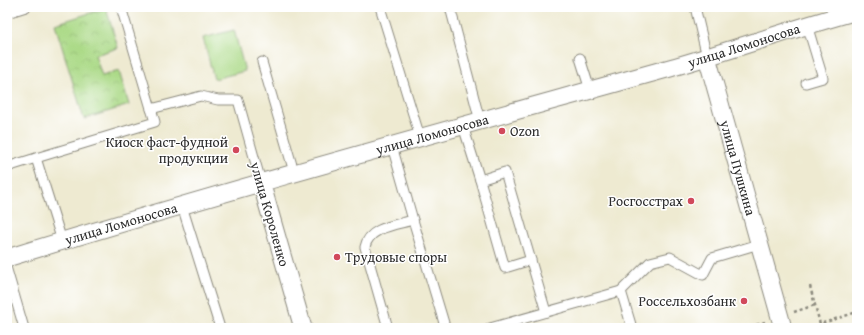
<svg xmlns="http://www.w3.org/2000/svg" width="864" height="335" font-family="'Gentium Book Plus',serif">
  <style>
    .park { fill: url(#park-crowns); stroke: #6c825a }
    .pitch { fill: #acda88; stroke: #6c825a }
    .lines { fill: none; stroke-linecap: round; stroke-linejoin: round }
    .lane-casing { stroke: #8c8a7e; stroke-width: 11 }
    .street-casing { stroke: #8c8a7e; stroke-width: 19 }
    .path { stroke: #8c8a7e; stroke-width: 2.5; stroke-dasharray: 3 3; stroke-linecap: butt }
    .lane { stroke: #fff; stroke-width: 9 }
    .street { stroke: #fff; stroke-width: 17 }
    .poi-dot { fill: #d1495b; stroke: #fff; stroke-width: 1.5 }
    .labels { text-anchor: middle; stroke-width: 3; stroke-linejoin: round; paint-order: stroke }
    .street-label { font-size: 14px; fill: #2b2b2b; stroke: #fff }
    .poi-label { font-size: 14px; fill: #2b2b2b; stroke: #fff; text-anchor: end }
  </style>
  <defs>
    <pattern id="park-crowns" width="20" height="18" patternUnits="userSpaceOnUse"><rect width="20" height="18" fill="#acda88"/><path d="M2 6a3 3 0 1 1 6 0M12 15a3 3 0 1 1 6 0" fill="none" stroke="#94bb76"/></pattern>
  </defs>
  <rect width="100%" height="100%" fill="#fff"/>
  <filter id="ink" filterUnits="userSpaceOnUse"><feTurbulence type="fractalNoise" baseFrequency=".025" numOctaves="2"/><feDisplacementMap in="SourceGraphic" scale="8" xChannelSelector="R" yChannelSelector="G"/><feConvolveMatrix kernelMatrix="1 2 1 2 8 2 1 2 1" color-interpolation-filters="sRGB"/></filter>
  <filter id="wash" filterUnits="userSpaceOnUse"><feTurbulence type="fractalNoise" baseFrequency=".012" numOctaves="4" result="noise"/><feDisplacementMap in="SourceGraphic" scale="16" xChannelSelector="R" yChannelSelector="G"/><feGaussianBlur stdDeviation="0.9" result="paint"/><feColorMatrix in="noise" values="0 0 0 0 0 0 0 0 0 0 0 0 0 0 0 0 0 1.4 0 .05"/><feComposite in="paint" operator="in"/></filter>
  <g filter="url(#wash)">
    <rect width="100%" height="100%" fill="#eeead1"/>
    <path class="park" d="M106 8 118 48 95 55 102 76 119 71 129 105 84 119 55 24Z"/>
    <path class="pitch" d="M234 30 245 71 214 79 203 38Z"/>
  </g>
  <g filter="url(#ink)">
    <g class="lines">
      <defs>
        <g id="lane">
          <path d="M380 7 420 137"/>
          <path d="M450 7 480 121"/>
          <path d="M695 7 707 57"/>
          <path d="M7 13 26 7"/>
          <path d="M580 58 590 90"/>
          <path d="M262 62 294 172"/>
          <path d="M806 83 823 78 807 25"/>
          <path d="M151 109 201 96 218 100H238L261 182"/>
          <path d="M463 126 480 180 505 172 546 312"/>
          <path d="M36 158 155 122 121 7"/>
          <path d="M7 167 36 158 62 241"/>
          <path d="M480 180 505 268 531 260"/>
          <path d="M182 206 220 328"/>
          <path d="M413 220 444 323 442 328"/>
          <path d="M7 270 24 328"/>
          <path d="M621 291 632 328"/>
          <path d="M388 328 365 247C369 227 396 225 413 220L392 146"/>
          <path d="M490 328 621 291 650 262 670 257 703 275 712 258 759 244"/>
        </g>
        <g id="street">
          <path id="s1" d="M707 57 783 328"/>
          <path d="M261 182 303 328"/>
          <path id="s2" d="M7 258C227 190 448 130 670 68 733 50 794 28 857 11"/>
        </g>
      </defs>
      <use href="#lane" class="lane-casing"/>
      <use href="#street" class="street-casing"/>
      <g class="path">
        <path d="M810 286 820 324 857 312"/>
        <path d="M794 312 815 305"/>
        <path d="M754 328 753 326 765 322"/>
      </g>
      <use href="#lane" class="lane"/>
      <use href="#street" class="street"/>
    </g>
  </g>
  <g class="poi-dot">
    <circle cx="502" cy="131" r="4"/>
    <circle cx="236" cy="150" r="4"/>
    <circle cx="691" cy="201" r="4"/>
    <circle cx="337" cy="257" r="4"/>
    <circle cx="744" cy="301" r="4"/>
  </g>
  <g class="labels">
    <g class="street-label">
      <text dy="5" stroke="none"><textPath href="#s2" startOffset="767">улица Ломоносова</textPath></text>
      <text dy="5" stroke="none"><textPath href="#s2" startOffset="443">улица Ломоносова</textPath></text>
      <text dy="5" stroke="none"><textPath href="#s1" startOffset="115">улица Пушкина</textPath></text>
      <text transform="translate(270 214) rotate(74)" y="5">улица Короленко</text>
      <text dy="5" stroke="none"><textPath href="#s2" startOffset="119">улица Ломоносова</textPath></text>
    </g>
    <g class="poi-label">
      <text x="510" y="136" text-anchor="start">Ozon</text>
      <text x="228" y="147">Киоск фаст-фудной<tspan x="228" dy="16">продукции</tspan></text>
      <text x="683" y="206">Росгосстрах</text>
      <text x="345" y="262" text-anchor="start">Трудовые споры</text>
      <text x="736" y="306">Россельхозбанк</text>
    </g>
  </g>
  <rect width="864" height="335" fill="none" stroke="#fff" stroke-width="24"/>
</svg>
